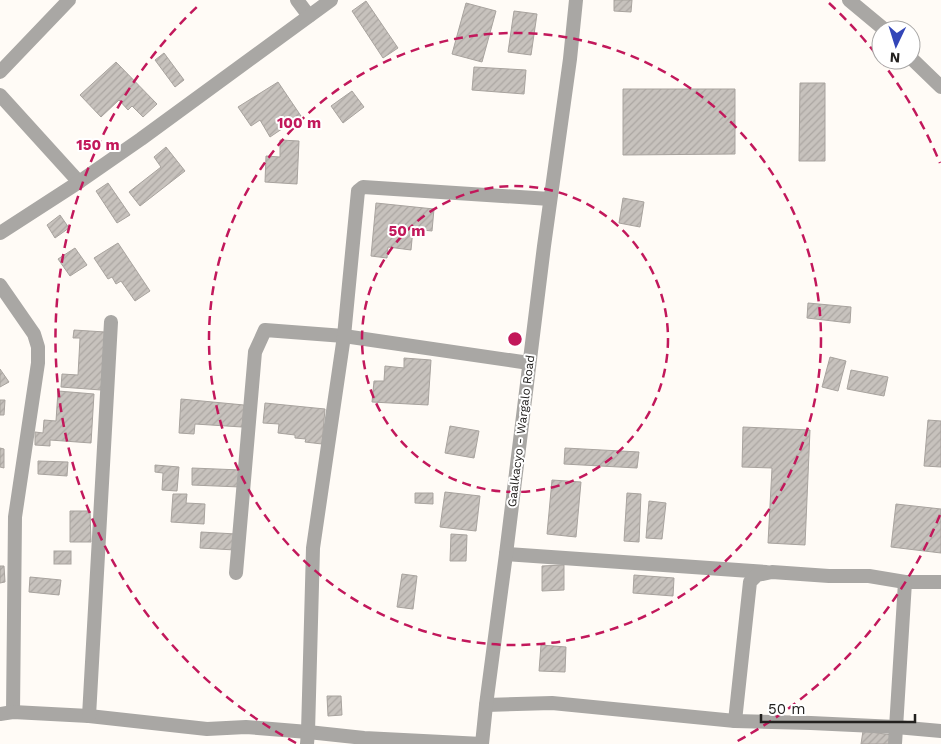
<svg xmlns="http://www.w3.org/2000/svg" width="941" height="744" font-family="'Work Sans',sans-serif">
  <style>
    .building { fill: url(#building-hatch); stroke: #a8a39e }
    .lines { fill: none; stroke-linecap: round; stroke-linejoin: round }
    .minor { stroke: #a9a7a4; stroke-width: 14 }
    .ring { fill: none; stroke: #c2185b; stroke-width: 2.5; stroke-dasharray: 9 6 }
    .labels { text-anchor: middle; stroke-width: 4; stroke-linejoin: round; paint-order: stroke }
    .street-label { font-size: 12px; fill: #23211f; stroke: #fff }
    .centre { fill: #c2185b; stroke: #fff; stroke-width: 2.5 }
    .ring-label { font-size: 15px; text-anchor: middle; font-weight: bold; fill: #c2185b; stroke: #fff; stroke-width: 4; stroke-linejoin: round; paint-order: stroke }
  </style>
  <defs>
    <pattern id="building-hatch" width="6" height="6" patternUnits="userSpaceOnUse" patternTransform="scale(1.25)"><rect width="6" height="6" fill="#c7c2bd"/><path d="M-1 1l2-2M0 6l6-6M5 7l2-2" fill="none" stroke="#aba6a2"/></pattern>
  </defs>
  <rect width="100%" height="100%" fill="#fffbf6"/>
  <g class="building">
    <path d="M614 0H632L631 12 614 11Z"/>
    <path d="M366 1 398 48 383 58 352 11Z"/>
    <path d="M466 3 496 11 482 62 452 54Z"/>
    <path d="M514 11 537 14 531 55 508 52Z"/>
    <path d="M164 53 184 80 175 87 155 60Z"/>
    <path d="M116 62 157 104 143 117 132 106 128 110 119 100 101 117 80 95Z"/>
    <path d="M474 67 526 70 524 94 472 90Z"/>
    <path d="M278 82 301 116 270 137 260 120 251 126 238 107Z"/>
    <path d="M800 83H825V161H799Z"/>
    <path d="M623 89H735V154L623 155Z"/>
    <path d="M352 91 364 107 343 123 331 106Z"/>
    <path d="M280 140 299 141 297 184 265 182 266 156 280 157Z"/>
    <path d="M166 147 185 171 140 206 129 192 161 167 154 157Z"/>
    <path d="M108 183 130 215 117 223 96 191Z"/>
    <path d="M623 198 644 202 640 227 619 223Z"/>
    <path d="M376 203 434 209 432 231 413 229 411 250 388 247 387 258 371 256Z"/>
    <path d="M60 215 69 228 55 238 47 225Z"/>
    <path d="M118 243 150 291 135 301 121 281 116 284 112 277 108 279 94 258Z"/>
    <path d="M75 248 87 265 70 276 58 259Z"/>
    <path d="M808 303 851 307 850 323 807 318Z"/>
    <path d="M74 330 105 332 101 390 61 387 62 374 78 375 80 338H73Z"/>
    <path d="M830 357 846 361 838 391 822 387Z"/>
    <path d="M404 358 431 360 428 405 372 402 374 381H384L385 366 404 368Z"/>
    <path d="M0 369 9 382 0 387Z"/>
    <path d="M851 370 888 377 884 396 847 389Z"/>
    <path d="M58 391 94 394 91 443 50 440V446L35 445V432L43 433 44 420 56 421Z"/>
    <path d="M181 399 244 405 242 427 195 424 194 434 179 433Z"/>
    <path d="M0 400H5L4 415H0Z"/>
    <path d="M265 403 325 409 322 444 305 442 306 439 295 438V435L278 433 279 424 263 423Z"/>
    <path d="M928 420 941 421V467L924 466Z"/>
    <path d="M450 426 479 431 474 458 445 453Z"/>
    <path d="M743 427 810 430 805 545 768 543 772 468 742 467Z"/>
    <path d="M0 448 4 449V468L0 467Z"/>
    <path d="M565 448 639 452 637 468 564 464Z"/>
    <path d="M38 461 68 462 67 476 38 474Z"/>
    <path d="M155 465 179 467 177 491 162 490 163 473 155 472Z"/>
    <path d="M192 468 241 470 240 487 192 485Z"/>
    <path d="M552 480 581 482 576 537 547 534Z"/>
    <path d="M445 492 480 496 476 531 440 527Z"/>
    <path d="M415 493H433V504L415 503Z"/>
    <path d="M627 493 641 494 639 542 624 541Z"/>
    <path d="M173 494H187L186 503 205 504 204 524 171 522Z"/>
    <path d="M649 501 666 503 662 539 646 538Z"/>
    <path d="M896 504 941 509V553L891 547Z"/>
    <path d="M70 511H90L91 542H70Z"/>
    <path d="M201 532 236 534 235 550 200 548Z"/>
    <path d="M451 534 467 535 466 561H450Z"/>
    <rect x="54" y="551" width="17" height="13"/>
    <path d="M564 565V590L542 591V566Z"/>
    <path d="M0 566H4L5 582 0 583Z"/>
    <path d="M402 574 417 576 413 609 397 607Z"/>
    <path d="M634 575 674 578 673 596 633 593Z"/>
    <path d="M30 577 61 580 59 595 29 592Z"/>
    <path d="M541 645 566 647 565 672 539 671Z"/>
    <path d="M327 696H341L342 715 328 716Z"/>
    <path d="M863 731 892 735 890 744H861Z"/>
  </g>
  <g class="lines">
    <g class="minor">
      <path d="M297 0 309 16"/>
      <path d="M849 0 885 30"/>
      <path d="M911 58 941 87"/>
      <path d="M0 72 69 0"/>
      <path d="M0 95 79 182"/>
      <path d="M0 233 79 182 141 139 331 0"/>
      <path d="M0 285 34 334 38 347V363L15 517 13 712"/>
      <path d="M506 554 766 572"/>
      <path d="M236 573 255 352 265 330 344 336 529 363"/>
      <path d="M486 705 552 703 735 721 811 723 896 727 941 731"/>
      <path d="M0 714 13 712 89 716 207 729 246 727 308 732 364 738 482 744 486 705 506 554 544 246 570 59 576 0"/>
      <path d="M89 716 111 322"/>
      <path d="M735 721 750 582 757 575 772 572 829 576H869L905 582H941"/>
      <path d="M307 744 308 732 313 548 344 336 358 191 363 187 550 199"/>
      <path d="M895 744 905 582"/>
    </g>
  </g>
  <g class="ring">
    <circle cx="515" cy="339" r="153"/>
    <circle cx="515" cy="339" r="306"/>
    <path d="M940 515A460 460 0 0 1 734 743M296 743A460 460 0 0 1 201 3M829 3A460 460 0 0 1 940 163"/>
  </g>
  <g class="labels">
    <g class="street-label">
      <text transform="translate(521 431) rotate(-83)" y="4">Gaalkacyo - Wargalo Road</text>
    </g>
  </g>
  <circle cx="515" cy="339" r="8" class="centre"/>
  <g class="ring-label">
    <text x="299" y="128">100 m</text>
    <text x="98" y="150">150 m</text>
    <text x="407" y="236">50 m</text>
  </g>
  <g transform="translate(896 45) rotate(184)"><circle r="24" fill="#ffffff" stroke="#a7a6a5"/>
  <path d="M0-4L9 19L0 12L-9 19Z" fill="#3346b8"/>
  <text y="-8" font-size="14" font-weight="bold" text-anchor="middle" fill="#23211f">N</text>
  </g>
  <path d="M761 714v8h154v-8" fill="none" stroke="#23211f" stroke-width="2.5"/>
  <text x="768" y="714" font-size="15" fill="#23211f" stroke="#ffffff" stroke-width="4" paint-order="stroke">50 m</text>
</svg>
